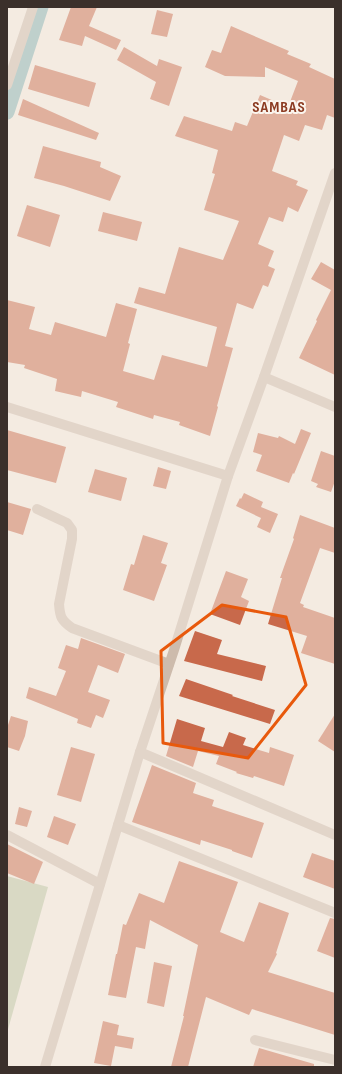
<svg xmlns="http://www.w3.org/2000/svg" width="342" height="1074" font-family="'Sofia Sans Condensed',sans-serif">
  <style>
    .green { fill: #b8c4a0 }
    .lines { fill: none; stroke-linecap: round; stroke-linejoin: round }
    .canal { stroke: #7fb0b2; stroke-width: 15 }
    .building { fill: #c8694b }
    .minor { stroke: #cdbbac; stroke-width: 10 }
    .tertiary { stroke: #cdbbac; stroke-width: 10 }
    .marked { fill: none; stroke: #e8590c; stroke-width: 3; stroke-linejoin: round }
    .labels { text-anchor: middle; stroke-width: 4; stroke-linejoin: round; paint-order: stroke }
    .district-label { font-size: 16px; font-weight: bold; letter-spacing: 1px; fill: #8c3b22; stroke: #fbf5ee }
  </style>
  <rect width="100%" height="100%" fill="#f4ebe1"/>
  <path class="green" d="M7 876 48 887 7 1033Z"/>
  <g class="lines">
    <path class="canal" d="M7 112 41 7"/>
  </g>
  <g class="building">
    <path d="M71 7H97L89 26 121 40 116 50 85 36 82 46 59 40Z"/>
    <path d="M157 10 173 14 167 37 151 34Z"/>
    <path d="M231 26 289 51 287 54 311 64 309 67 335 79V118L327 115 322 130 305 125 299 141 284 135 272 171 298 181 296 185 308 190 298 212 288 207 283 222 269 217 258 244 274 251 268 266 275 269 268 287 263 285 253 309 237 303 225 346 233 348 217 406 218 407 210 436 179 425 180 422 154 415 153 419 116 407 118 402 82 391 81 397 55 391 57 379 24 368 25 365 7 362V300L35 307 29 329 51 335 55 322 106 337 116 303 137 309 128 343 130 344 123 371 154 380 162 355 207 367 217 327 134 303 139 287 165 294 179 247 223 260 239 221 204 210 215 174 212 173 218 150 175 136 184 116 232 131 235 122 247 126 260 95 288 107 298 81 265 67V77L225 76 205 67 212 50 221 53Z"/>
    <path d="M124 47 157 66 159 59 182 67 169 106 150 99 156 82 117 60Z"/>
    <path d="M35 65 96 83 89 107 28 89Z"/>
    <path d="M23 99 99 133 96 140 18 115Z"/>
    <path d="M43 146 101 162 100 167 121 176 110 201 64 186 34 178Z"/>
    <path d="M27 205 60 215 50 247 17 236Z"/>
    <path d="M103 212 142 222 137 241 98 231Z"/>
    <path d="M321 262 335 270V375L299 358 317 321 316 320 331 290 311 279Z"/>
    <path d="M301 429 311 433 294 474 293 473 289 483 256 471 262 455 253 452 258 433 278 438 279 436 295 444Z"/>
    <path d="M7 430 66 447 56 483 7 470Z"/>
    <path d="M321 451 335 456V481L331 492 316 487 318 484 311 481Z"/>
    <path d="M158 467 171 471 166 489 153 486Z"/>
    <path d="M95 469 127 478 121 501 88 492Z"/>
    <path d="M244 493 263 502 261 507 278 514 270 533 257 527 261 518 236 506 240 498 241 499Z"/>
    <path d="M7 502 31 509 23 535 7 530Z"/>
    <path d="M300 515 335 528V553L320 548 300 603 304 605 303 607 335 618V664L301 653 307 636 268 624 282 578H280L294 539 293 538Z"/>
    <path d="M143 535 168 543 161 563 167 565 154 601 123 590 131 564 134 565Z"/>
    <path d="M226 571 248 579 241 597 249 601 240 625 210 614Z"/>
    <path d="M195 631 222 640 217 654 266 666 262 681 184 661Z"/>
    <path d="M81 638 125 654 118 673 98 665 88 692 110 700 103 718 96 715 91 728 77 723 78 719 26 698 29 687 56 696 66 671 58 668 66 645 78 649Z"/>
    <path d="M186 679 233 695 232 696 275 710 270 724 179 696Z"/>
    <path d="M335 714V752L318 741Z"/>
    <path d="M11 716 28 721 25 736 19 751 7 747V728Z"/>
    <path d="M177 719 205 728 201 741 223 747 229 732 246 738 243 745 269 753 270 747 294 755 284 786 254 776 253 778 236 773 237 772 216 764 219 756 198 751 193 767 166 756Z"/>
    <path d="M71 747 95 754 81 802 57 795Z"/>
    <path d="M152 765 196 783 193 793 214 800 212 806 264 823 252 858 232 851V850L201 840 200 845 132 822Z"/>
    <path d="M19 807 32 811 27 827 15 824Z"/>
    <path d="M54 816 76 824 68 845 47 837Z"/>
    <path d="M7 844 43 862 34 884 7 873Z"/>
    <path d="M312 853 335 861V889L303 877Z"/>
    <path d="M179 861 238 882 220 932 244 942 259 902 289 913 276 953 277 954 268 972 335 993V1035L252 1009 249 1015 206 997 188 1067H171L184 1016H183L198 945 150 920 145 949 136 947 126 998 108 995 116 954H117L123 924 126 925 139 893 164 903Z"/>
    <path d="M330 918 335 919V958L317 951Z"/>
    <path d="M154 962 172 966 164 1007 147 1003Z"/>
    <path d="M103 1021 119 1025 117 1035 134 1038 132 1049 115 1046 111 1066 94 1063Z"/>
    <path d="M259 1048 314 1064V1067H253Z"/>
  </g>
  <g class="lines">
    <g class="minor">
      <path d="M264 377 335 407"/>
      <path d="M7 407 228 476"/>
      <path d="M37 509 67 523 72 530V539L59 604C60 617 61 620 72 628L169 664"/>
      <path d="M140 752 335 835"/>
      <path d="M118 825 335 913"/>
      <path d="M7 835 100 884"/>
      <path d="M255 1040 335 1060"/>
      <path d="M45 1067 140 752 174 650 228 476 264 377 335 173"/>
    </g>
    <path class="tertiary" d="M7 85 33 7"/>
  </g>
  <path d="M0 0H342V1074H0ZM222 605 286 617 306 685 248 758 163 743 161 651Z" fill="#f4ebe1" fill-opacity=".55" fill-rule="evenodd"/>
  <path class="marked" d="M222 605 286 617 306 685 248 758 163 743 161 651Z"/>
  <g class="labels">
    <g class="district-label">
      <text x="279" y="112">SAMBAS</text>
    </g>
  </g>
  <rect width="342" height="1074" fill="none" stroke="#3b302b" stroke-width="16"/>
</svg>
